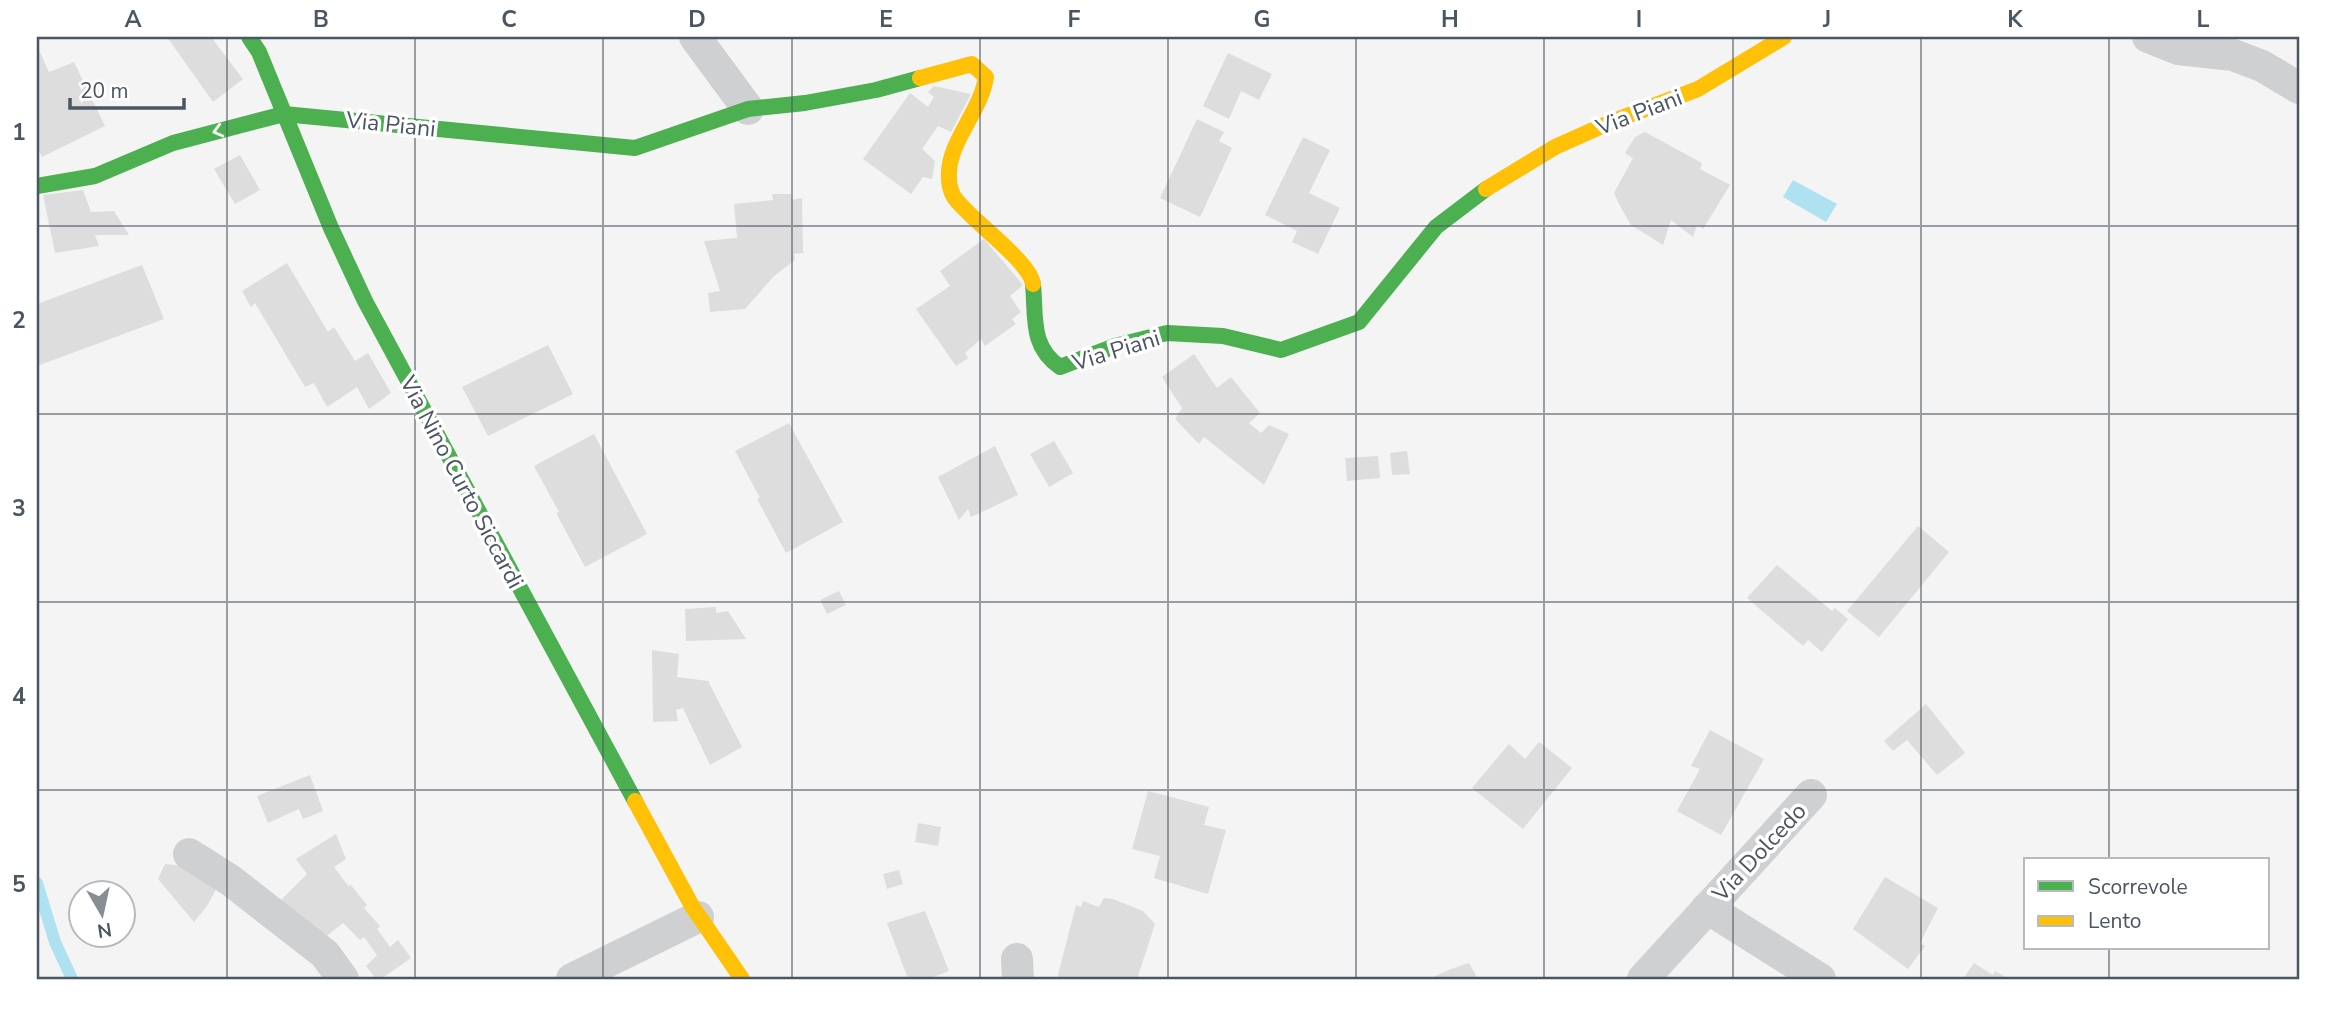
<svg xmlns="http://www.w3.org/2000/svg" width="2336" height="1016" font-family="'Nunito Sans',sans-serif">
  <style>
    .water { fill: #aee2f0 }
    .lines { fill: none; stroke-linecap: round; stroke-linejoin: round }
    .stream { stroke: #aee2f0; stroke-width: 12 }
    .building { fill: #ddddde }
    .street { stroke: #ced0d2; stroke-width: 32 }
    .fast { stroke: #4caf50; stroke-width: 16 }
    .slow { stroke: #ffc107; stroke-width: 16 }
    .oneway { stroke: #f6fbf6 }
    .grid { fill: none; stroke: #4a5661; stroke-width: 2; stroke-opacity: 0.55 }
    .labels { text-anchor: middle; stroke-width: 7; stroke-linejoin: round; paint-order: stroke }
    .street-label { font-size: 23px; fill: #4a5661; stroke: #fff }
    .neatline { fill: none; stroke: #4a5661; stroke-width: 2.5 }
    .grid-label { font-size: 23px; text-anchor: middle; font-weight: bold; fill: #4a5661 }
  </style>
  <rect width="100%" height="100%" fill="#f4f4f4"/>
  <path class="water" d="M1793 180 1837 204 1826 222 1783 197Z"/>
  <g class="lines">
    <path class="stream" d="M37 883 55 942 72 979"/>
  </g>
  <g class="building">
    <path d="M167 37H211L243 79 213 102Z"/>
    <path d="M37 46 49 72 74 62 105 126 42 157 37 146Z"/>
    <path d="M1228 53 1272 74 1259 100 1241 91 1229 119 1203 106Z"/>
    <path d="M934 86 971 94 951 132 938 126 922 149 935 161 932 179 923 177 911 194 863 159 910 93 928 107 934 97 928 92Z"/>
    <path d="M1197 119 1224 132 1219 141 1232 148 1200 217 1160 198Z"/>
    <path d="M1645 132 1702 163 1700 169 1730 185 1703 229 1697 225 1693 237 1671 220 1663 245 1631 225 1620 206 1614 193 1633 158 1625 153 1635 137Z"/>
    <path d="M1303 137 1330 150 1309 193 1340 208 1318 254 1292 242 1297 231 1265 215Z"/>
    <path d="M240 155 260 190 235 204 214 169Z"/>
    <path d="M83 190 91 212 114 211 129 235H95L99 246 55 253 43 195Z"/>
    <path d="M772 194H791L792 200 802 198 803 253 794 254 795 260 774 276 745 309 710 312 708 293 720 291 704 241 737 238 734 204 773 200Z"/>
    <path d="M984 239 1023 285 1010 296 1021 312 1012 319 1016 324 985 346 981 339 965 353 968 358 956 366 916 309 950 286 940 271Z"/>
    <path d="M287 263 328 332 334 327 355 361 368 353 391 393 369 409 357 387 327 407 314 383 305 387 255 303 251 307 242 291Z"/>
    <path d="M142 265 164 319 37 366V304Z"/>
    <path d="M548 345 573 394 488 436 462 387Z"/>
    <path d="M1194 354 1217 388 1231 377 1260 413 1249 423 1261 433 1269 425 1289 434 1264 485 1204 437 1199 444 1175 419 1182 408 1162 377Z"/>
    <path d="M789 423 843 522 786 553 757 499 760 498 735 451Z"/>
    <path d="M594 434 647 534 585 567 556 513 559 512 534 466Z"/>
    <path d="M1054 441 1073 473 1049 487 1030 454Z"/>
    <path d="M995 446 1018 495 971 517 968 509 959 520 938 477Z"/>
    <path d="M1407 451 1410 474 1392 475 1390 453Z"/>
    <path d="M1378 456 1380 478 1347 481 1345 458Z"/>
    <path d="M1918 526 1949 552 1879 637 1847 611Z"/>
    <path d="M1777 565 1832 611 1835 608 1848 619 1822 652 1808 640 1803 646 1747 598Z"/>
    <path d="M839 591 846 605 827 614 820 600Z"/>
    <path d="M716 607V613L728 611 746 639 686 641 685 609Z"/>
    <path d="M652 650 679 654 677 677 708 681 742 747 710 765 683 708 676 710 678 721 653 722Z"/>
    <path d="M1926 704 1965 753 1937 775 1907 740 1893 751 1884 741Z"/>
    <path d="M1710 730 1764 759 1721 835 1677 811 1700 769 1691 766Z"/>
    <path d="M1539 742 1572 768 1523 829 1472 788 1509 744 1525 759Z"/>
    <path d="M310 775 323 811 303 819 299 809 268 823 257 796Z"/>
    <path d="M1148 791 1209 807 1204 825 1226 830 1208 894 1154 878 1160 856 1132 849Z"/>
    <path d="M918 823 941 827 938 846 915 842Z"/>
    <path d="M336 834 346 859 334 867 349 887 350 884 367 905 364 908 380 926 377 929 390 947 398 940 411 958 381 979H376L366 966 377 955 364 937 360 940 343 923 319 942 275 906 307 874 296 859Z"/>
    <path d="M165 864 195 867 221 880 207 906 194 922 158 879Z"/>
    <path d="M899 870 903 884 887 889 883 874Z"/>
    <path d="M1885 877 1938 908 1920 943 1925 946 1908 969 1853 929Z"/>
    <path d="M1104 898 1113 899 1143 911 1155 924 1137 979H1057L1076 905 1081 907 1083 901 1099 907Z"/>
    <path d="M925 911 949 971 928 979H908L887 923Z"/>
    <path d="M1469 963 1478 979H1429L1451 969Z"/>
    <path d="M1974 963 1993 975 1995 971 2009 979H1963Z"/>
  </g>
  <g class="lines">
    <g class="street">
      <path d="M695 37 748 109"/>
      <path d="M2148 37 2178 49 2233 55 2262 66 2299 88"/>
      <path d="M189 854 230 880 325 954 343 979"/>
      <path d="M1707 908 1820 979"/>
      <path d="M1017 959 1018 979"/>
      <path d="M572 979 698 917"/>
      <path d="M1643 979 1811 795"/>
    </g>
    <g class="fast">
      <path d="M249 37 259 52 331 228 365 301 635 801"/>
      <path d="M37 186 95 176 173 143 284 114 635 148 748 109 805 103 876 90 920 78"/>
      <path d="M1033 284C1036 318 1030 346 1060 367L1115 346 1167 333 1223 336 1281 350 1359 322 1436 227 1486 189"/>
    </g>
    <g class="slow">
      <path d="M920 78 972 64 986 77C981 112 947 143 949 177 949 183 951 192 954 197 969 219 1030 261 1033 284"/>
      <path d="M1486 189 1555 147 1611 122 1698 89 1784 37"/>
      <path d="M635 801 692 906 742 979"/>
    </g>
  </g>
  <defs><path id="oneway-chevron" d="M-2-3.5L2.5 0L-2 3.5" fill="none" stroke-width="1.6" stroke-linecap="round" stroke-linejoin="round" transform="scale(1.75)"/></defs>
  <use class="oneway" href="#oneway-chevron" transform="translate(218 131) rotate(165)"/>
  <path class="grid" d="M227 37V979M415 37V979M603 37V979M792 37V979M980 37V979M1168 37V979M1356 37V979M1544 37V979M1733 37V979M1921 37V979M2109 37V860M37 226H2299M37 414H2299M37 602H2299M37 790H2299M2109 948V979"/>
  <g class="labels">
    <g class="street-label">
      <text transform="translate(1639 112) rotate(-21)" y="8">Via Piani</text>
      <text transform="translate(391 124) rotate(6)" y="8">Via Piani</text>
      <text transform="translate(1116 350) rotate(-17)" y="8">Via Piani</text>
      <text transform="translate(462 482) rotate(62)" y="8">Via Nino Curto Siccardi</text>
      <text transform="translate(1759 852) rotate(-47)" y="8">Via Dolcedo</text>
    </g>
  </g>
  <rect width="2336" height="1016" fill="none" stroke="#ffffff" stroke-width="77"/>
  <rect x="2024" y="858" width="245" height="91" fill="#ffffff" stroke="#b7bbc0" stroke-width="2"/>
  <rect x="2038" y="881" width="35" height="10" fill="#4caf50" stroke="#b7bbc0" stroke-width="2"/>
  <text x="2088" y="894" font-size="21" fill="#4a5661">Scorrevole</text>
  <rect x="2038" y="916" width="35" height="10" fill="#ffc107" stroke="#b7bbc0" stroke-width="2"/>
  <text x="2088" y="928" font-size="21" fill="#4a5661">Lento</text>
  <g transform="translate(102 914) rotate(171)"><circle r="33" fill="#ffffff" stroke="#b7bbc0" stroke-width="2"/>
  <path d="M0-5L12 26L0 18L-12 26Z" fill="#868d94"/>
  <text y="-10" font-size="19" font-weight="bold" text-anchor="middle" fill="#4a5661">N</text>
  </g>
  <path d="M70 98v10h114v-10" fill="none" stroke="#4a5661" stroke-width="3.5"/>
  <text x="80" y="98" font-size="21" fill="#4a5661" stroke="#ffffff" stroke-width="5" paint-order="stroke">20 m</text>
  <rect x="38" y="38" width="2260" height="940" class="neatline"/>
  <g class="grid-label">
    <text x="133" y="27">A</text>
    <text x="321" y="27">B</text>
    <text x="509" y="27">C</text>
    <text x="697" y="27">D</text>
    <text x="886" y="27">E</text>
    <text x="1074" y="27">F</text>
    <text x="1262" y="27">G</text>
    <text x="1450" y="27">H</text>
    <text x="1639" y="27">I</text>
    <text x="1827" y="27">J</text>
    <text x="2015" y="27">K</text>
    <text x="2203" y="27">L</text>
    <text x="19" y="140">1</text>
    <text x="19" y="328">2</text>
    <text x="19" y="516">3</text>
    <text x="19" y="704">4</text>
    <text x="19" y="892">5</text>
  </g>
</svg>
